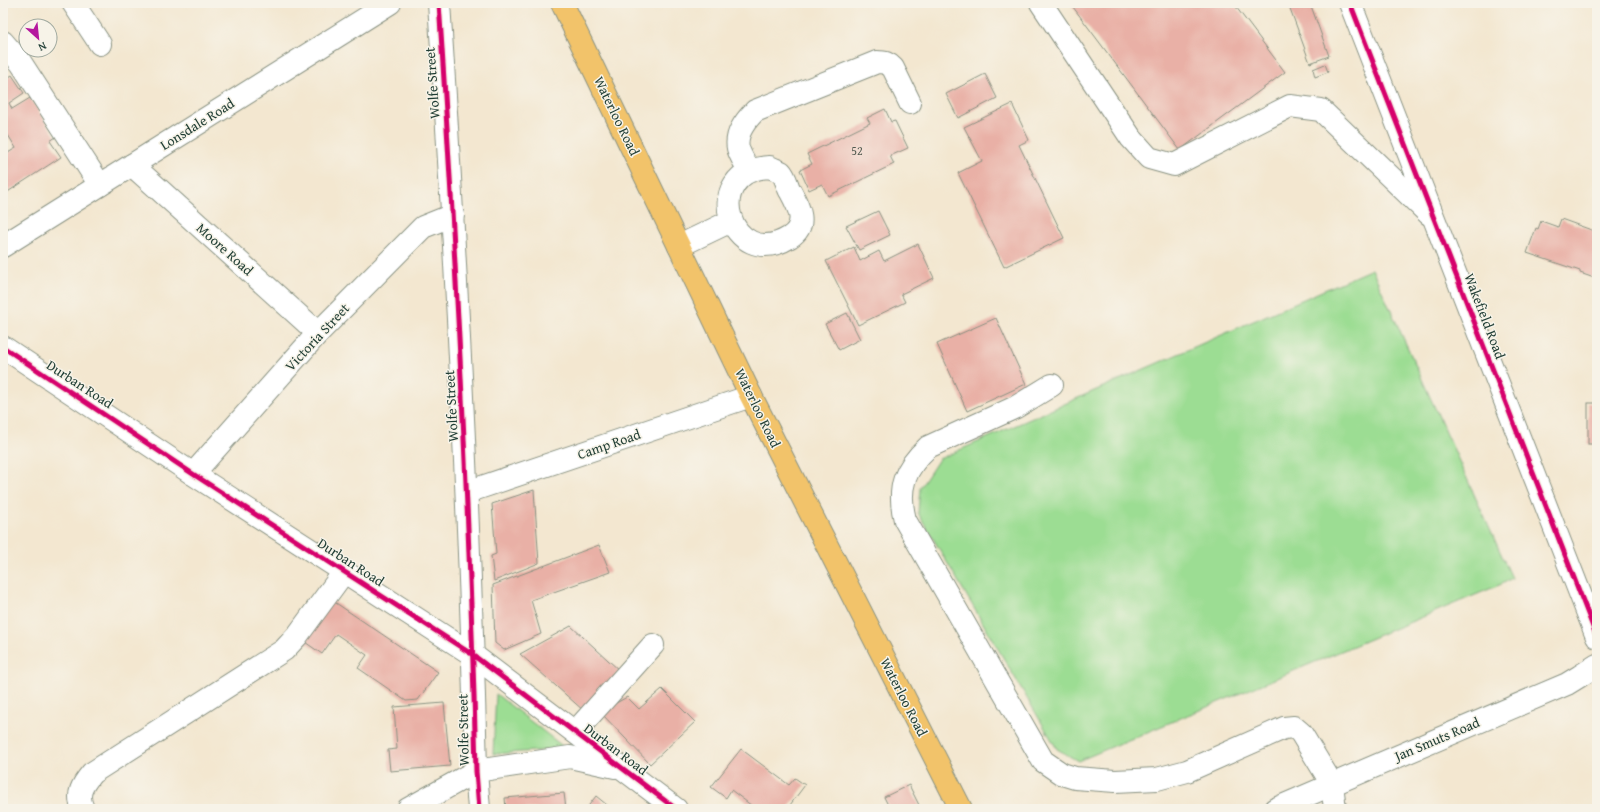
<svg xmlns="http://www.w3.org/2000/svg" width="1600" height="812" font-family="'Gentium Book Plus',serif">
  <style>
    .green { fill: #9cdd93; stroke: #5e8d64 }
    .building { fill: #e9b0a6 }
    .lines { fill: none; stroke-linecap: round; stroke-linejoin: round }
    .minor-casing { stroke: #899282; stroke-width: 24 }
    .major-casing { stroke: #899282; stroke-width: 24 }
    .minor { stroke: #fff; stroke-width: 22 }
    .major { stroke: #f2c36a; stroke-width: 22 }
    .cycleway-casing { stroke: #f7f3e8; stroke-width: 8 }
    .cycleway { stroke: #d6006c; stroke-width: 5 }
    .labels { text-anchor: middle; stroke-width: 3; stroke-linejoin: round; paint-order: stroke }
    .number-label { font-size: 12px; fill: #525a50 }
    .street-label { font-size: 14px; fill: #1f3d34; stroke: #f7f3e8 }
  </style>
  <rect width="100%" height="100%" fill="#f7f3e8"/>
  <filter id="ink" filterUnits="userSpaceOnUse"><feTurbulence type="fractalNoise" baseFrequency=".025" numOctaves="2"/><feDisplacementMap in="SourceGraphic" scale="8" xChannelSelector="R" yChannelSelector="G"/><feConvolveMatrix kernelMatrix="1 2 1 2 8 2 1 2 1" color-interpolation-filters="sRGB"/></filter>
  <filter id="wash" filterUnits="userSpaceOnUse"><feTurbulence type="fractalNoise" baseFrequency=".012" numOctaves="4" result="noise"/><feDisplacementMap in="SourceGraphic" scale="16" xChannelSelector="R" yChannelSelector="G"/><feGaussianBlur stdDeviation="0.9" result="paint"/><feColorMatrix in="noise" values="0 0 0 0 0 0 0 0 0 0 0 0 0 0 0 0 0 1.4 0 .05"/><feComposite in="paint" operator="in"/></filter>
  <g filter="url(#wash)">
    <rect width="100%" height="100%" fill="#f3e7d0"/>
    <g class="green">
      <path d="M1372 269 1512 578 1504 583 1078 761 1057 749 918 513 920 488 939 459Z"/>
      <path d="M496 694 566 749 493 754Z"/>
    </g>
    <g id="blocks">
      <g class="building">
        <path d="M1070 3H1233L1285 72 1180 150Z"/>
        <path d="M1288 3H1310L1329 56 1310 63Z"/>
        <path d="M1325 64 1328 72 1315 77 1313 69Z"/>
        <path d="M985 74 997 98 958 118 946 94Z"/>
        <path d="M12 75 24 93 9 103 12 109 30 98 56 137 50 141 61 157 3 195V156L16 148 8 135 3 138V81Z"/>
        <path d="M1012 104 1029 140 1019 145 1064 238 1004 267 958 173 982 161 964 127Z"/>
        <path d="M885 109 891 122 895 121 908 148 890 156 894 164 828 196 822 184 809 190 800 170 812 164 807 154 870 123 867 118Z"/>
        <path d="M878 211 890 235 859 250 846 226Z"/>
        <path d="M1561 219 1597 232V279L1580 273V271L1527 253 1536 228 1538 229 1541 221 1558 227Z"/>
        <path d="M918 244 934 278 901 294 905 302 858 325 826 261 854 247 860 261 879 251 884 261Z"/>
        <path d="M847 313 860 339 839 350 825 324Z"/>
        <path d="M996 318 1026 384 967 411 937 344Z"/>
        <rect x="1588" y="403" width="9" height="41"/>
        <path d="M534 490 539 563 494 581 491 556 496 554 492 504Z"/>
        <path d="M599 545 610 572 531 600 541 634 504 650 495 643 493 585Z"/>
        <path d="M330 599 438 672 418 700 406 701 358 668 367 655 336 634 322 654 302 640Z"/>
        <path d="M571 626 620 671 584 711 520 654Z"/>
        <path d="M662 689 695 722 650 764 600 712 627 697 639 709Z"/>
        <path d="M444 703 450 766 390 771 388 750 397 749 394 707Z"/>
        <path d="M741 749 789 785 795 778 805 785 787 809H756L731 790 726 798 711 787Z"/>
        <path d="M909 785 921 809H890L884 797Z"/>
        <path d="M564 793 566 809H506L505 798Z"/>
        <path d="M596 796 612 809H586Z"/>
      </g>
    </g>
  </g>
  <g filter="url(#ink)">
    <use href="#blocks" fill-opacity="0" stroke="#899282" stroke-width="1"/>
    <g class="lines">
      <defs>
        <g id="minor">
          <path d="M73 3 100 44"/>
          <path d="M439 3C456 259 470 515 476 771L479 809"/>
          <path d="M1041 3 1131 138 1149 158 1174 165 1290 106 1321 110 1429 214"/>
          <path d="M1350 3 1597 637"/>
          <path d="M3 42 21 63 100 185"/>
          <path d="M132 165 318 333"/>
          <path d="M770 167C773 169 778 170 781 172 785 176 787 184 789 189 797 204 810 224 790 237 730 274 698 170 770 167Z"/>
          <path d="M749 171C746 164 740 156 738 148 735 134 746 120 755 111L877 62C885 62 888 63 893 68L910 103"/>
          <path d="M3 246 390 3"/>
          <path d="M679 246 731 221"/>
          <path d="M3 347 193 474 473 655 676 809"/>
          <path d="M1052 385 1016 407 928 447C904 469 897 488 905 520L1043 761 1062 774 1075 778 1115 781 1157 779 1187 771 1284 728 1294 727 1301 733 1332 784 1335 809"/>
          <path d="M193 474 318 333 423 227 453 215"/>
          <path d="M467 492 751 396"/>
          <path d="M575 732 653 645"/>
          <path d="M83 809C76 794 82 785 92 773L284 650 297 636 344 572"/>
          <path d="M408 809 476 771 570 757 615 767"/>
          <path d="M1275 809 1567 684 1580 676 1597 665"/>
        </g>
        <path id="major" d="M562 3 751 396 961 809"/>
      </defs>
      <use href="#minor" class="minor-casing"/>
      <use href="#major" class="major-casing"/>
      <use href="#minor" class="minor"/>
      <use href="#major" class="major"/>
      <defs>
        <g id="cycleway">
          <path d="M439 3C456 259 470 515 476 771L479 809"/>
          <path d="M1350 3 1597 637"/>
          <path d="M3 347 193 474 473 655 676 809"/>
        </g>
      </defs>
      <use href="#cycleway" class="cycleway-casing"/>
      <use href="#cycleway" class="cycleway"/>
    </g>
  </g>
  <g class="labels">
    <g class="number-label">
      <text x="857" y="155">52</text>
    </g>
    <g class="street-label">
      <text transform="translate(432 83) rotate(-94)" y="5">Wolfe Street</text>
      <text transform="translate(617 116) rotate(64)" y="5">Waterloo Road</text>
      <text transform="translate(197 124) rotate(-32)" y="5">Lonsdale Road</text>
      <text transform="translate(225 249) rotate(42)" y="5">Moore Road</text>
      <text transform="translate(1485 316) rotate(69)" y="5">Wakefield Road</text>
      <text transform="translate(317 337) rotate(-47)" y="5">Victoria Street</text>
      <text transform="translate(80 384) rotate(33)" y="5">Durban Road</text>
      <text transform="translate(451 406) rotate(-93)" y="5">Wolfe Street</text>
      <text transform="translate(758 408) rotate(64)" y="5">Waterloo Road</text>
      <text transform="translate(609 444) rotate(-19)" y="5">Camp Road</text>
      <text transform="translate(351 562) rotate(33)" y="5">Durban Road</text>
      <text transform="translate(904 697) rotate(63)" y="5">Waterloo Road</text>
      <text transform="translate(463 730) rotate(-91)" y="5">Wolfe Street</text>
      <text transform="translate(1437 739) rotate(-23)" y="5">Jan Smuts Road</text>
      <text transform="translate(616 749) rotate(37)" y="5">Durban Road</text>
    </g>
  </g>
  <rect width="1600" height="812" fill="none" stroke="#f7f3e8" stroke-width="16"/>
  <g transform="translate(38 38) rotate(153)"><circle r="19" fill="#f7f3e8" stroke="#a1aaa0"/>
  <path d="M0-3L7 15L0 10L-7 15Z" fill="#b5179e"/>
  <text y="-6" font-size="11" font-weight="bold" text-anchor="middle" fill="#1f3d34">N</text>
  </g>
</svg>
